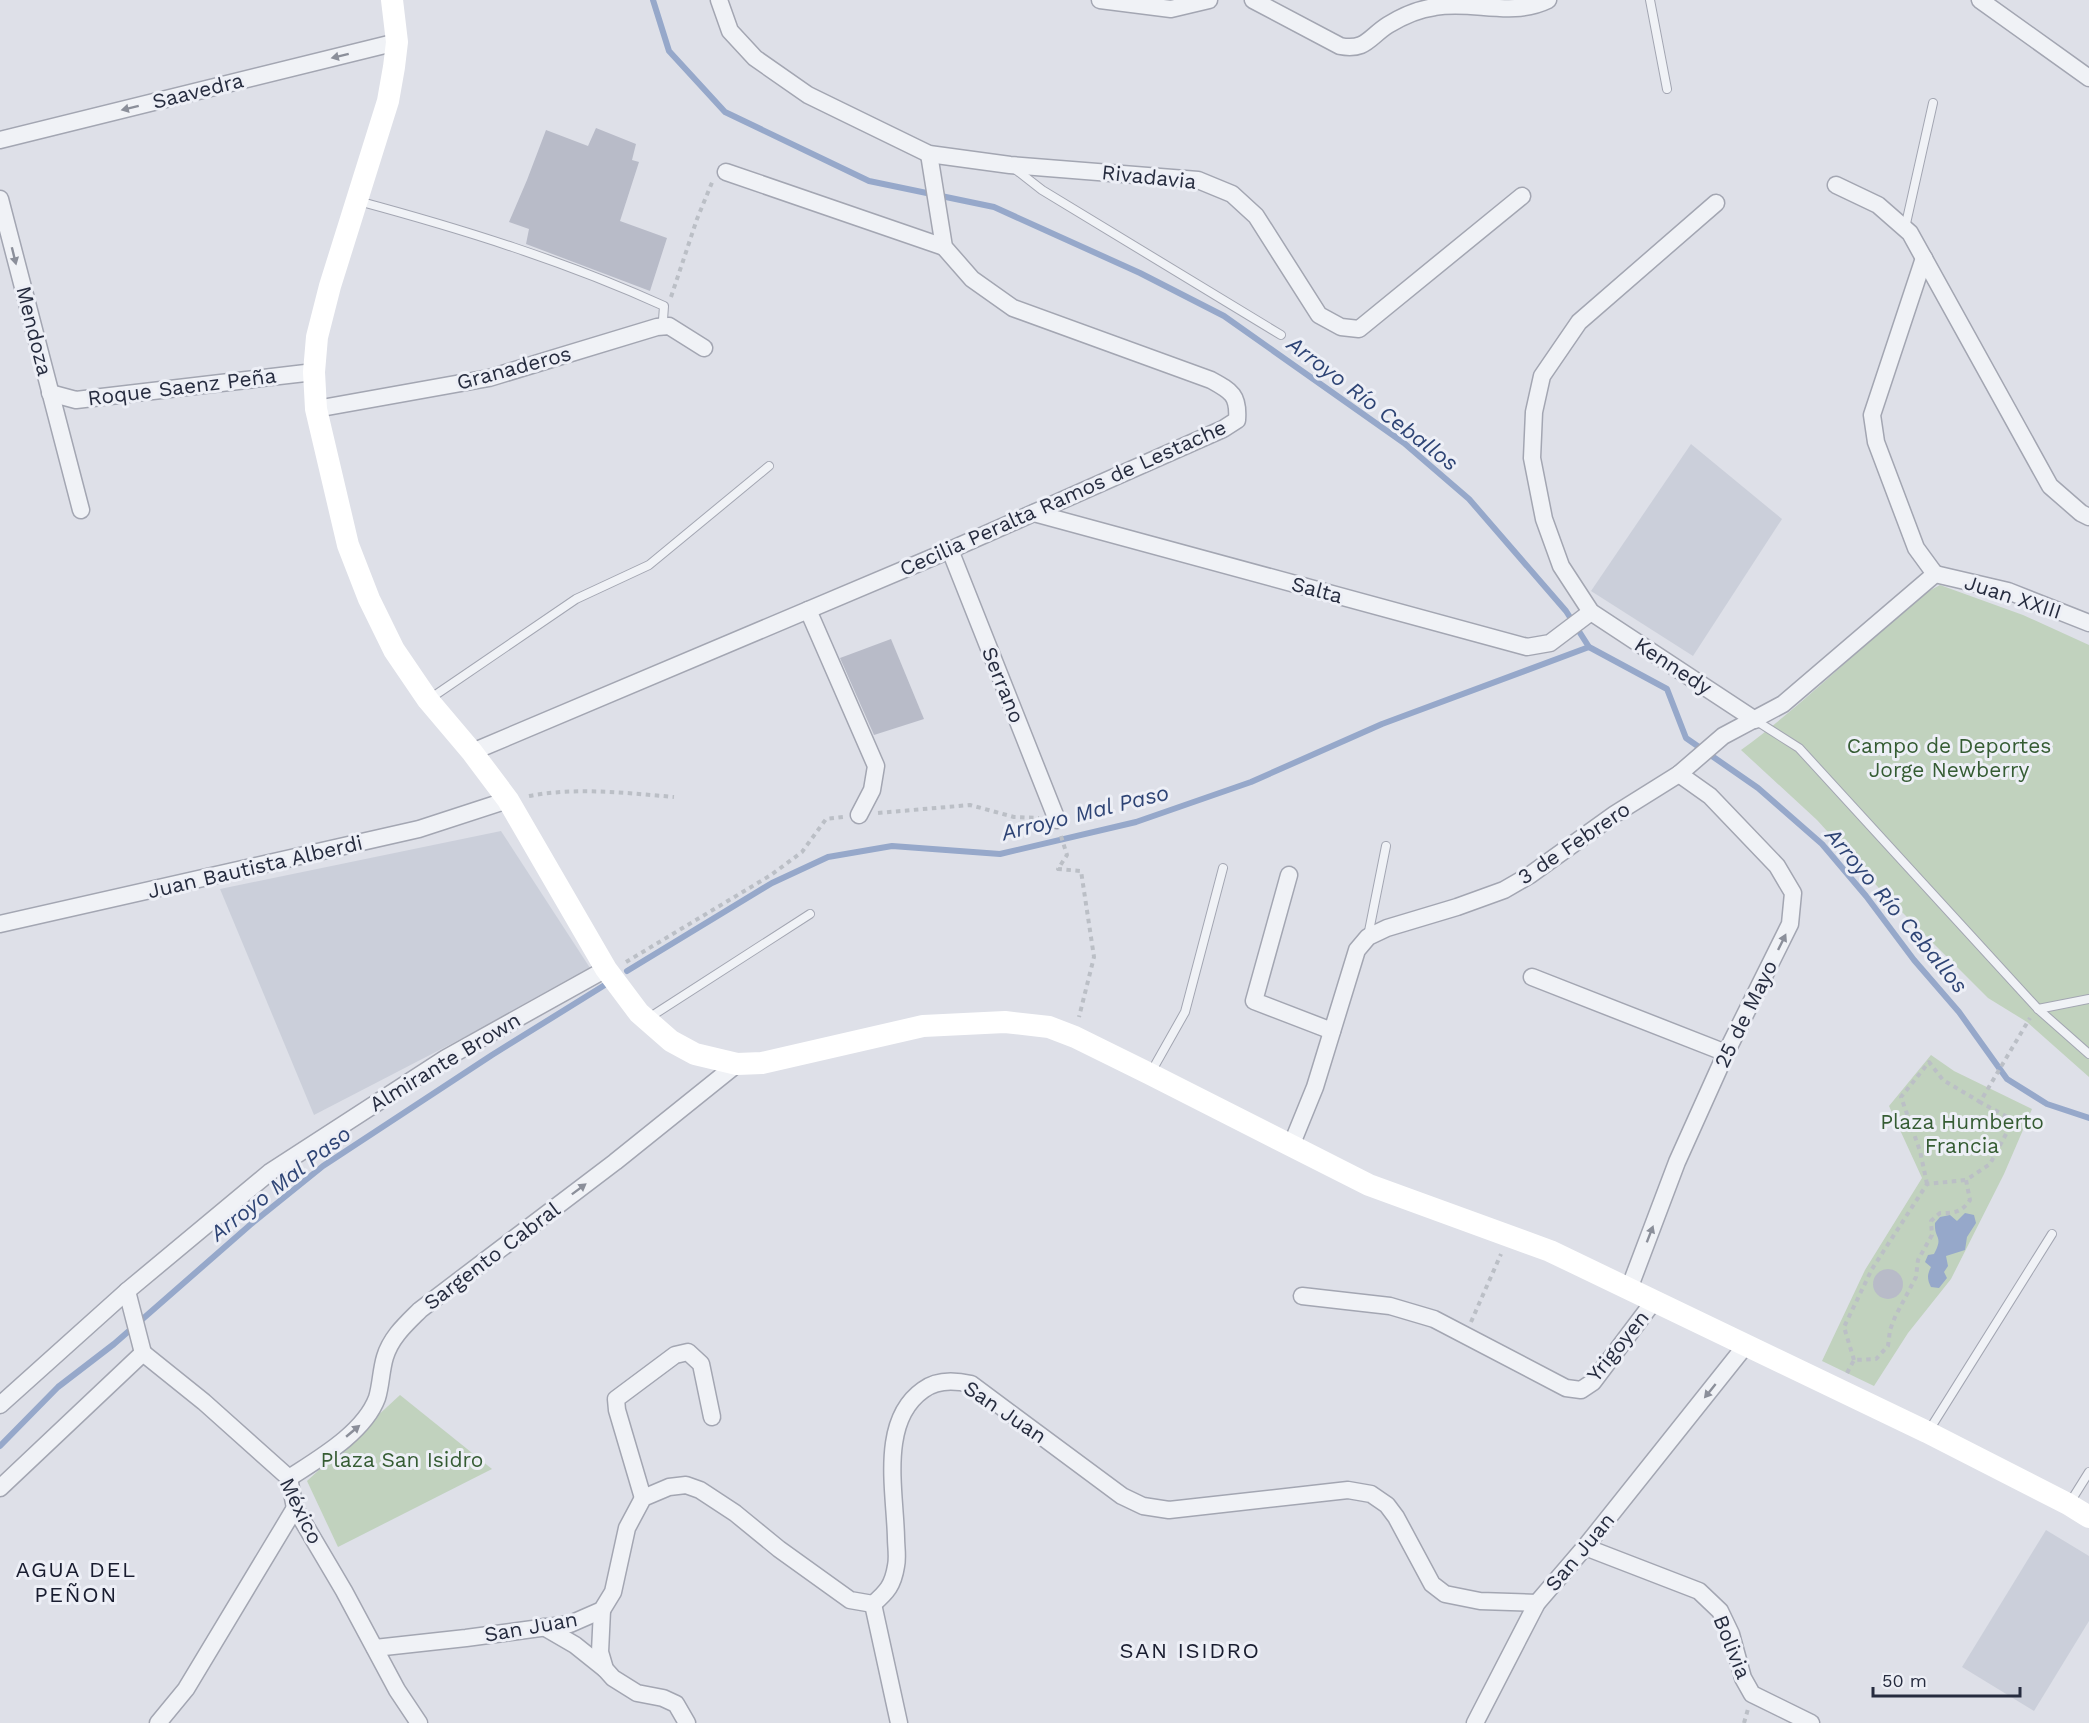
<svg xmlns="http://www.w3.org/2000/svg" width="2089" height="1723" font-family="'Work Sans',sans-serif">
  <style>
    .built { fill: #cbcfda }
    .green { fill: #c1d2be }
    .water { fill: #96a8ca }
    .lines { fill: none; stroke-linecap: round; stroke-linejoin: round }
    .stream { stroke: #96a8ca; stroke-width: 6 }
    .building { fill: #b8bbc8 }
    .lane-casing { stroke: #a3a6b2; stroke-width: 10 }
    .street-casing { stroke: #a3a6b2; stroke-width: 19 }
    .path { stroke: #bbbfc6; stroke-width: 4; stroke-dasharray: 4.5 4.5; stroke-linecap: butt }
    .lane { stroke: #f0f2f6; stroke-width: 8 }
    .street { stroke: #f0f2f6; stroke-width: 16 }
    .secondary { stroke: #fff; stroke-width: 22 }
    .oneway { fill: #8b8f9a }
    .labels { text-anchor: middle; stroke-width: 6; stroke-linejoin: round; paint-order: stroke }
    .street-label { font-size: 21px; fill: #262c3f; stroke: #edeff6 }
    .park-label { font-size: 21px; fill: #355c33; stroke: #edeff6 }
    .water-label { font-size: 22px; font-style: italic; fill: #2e4475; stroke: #edeff6 }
    .neighbourhood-label { font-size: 22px; letter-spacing: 1.5px; fill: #191d30; stroke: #edeff6 }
  </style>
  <rect width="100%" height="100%" fill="#dee0e8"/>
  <g class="built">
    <path d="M1691 444 1782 519 1693 656 1591 591Z"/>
    <path d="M501 831 592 971 314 1115 220 889Z"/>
    <path d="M2046 1530 2089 1556V1621L2034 1711 1962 1667Z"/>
  </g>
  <g class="green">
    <path d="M1940 585 2023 615 2089 645V1077L2027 1022 1988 998 1888 898 1817 820 1741 750C1781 721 1817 688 1854 655 1880 630 1908 601 1940 585Z"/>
    <path d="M1931 1055 1954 1071 2032 1109 2004 1174 1951 1279 1908 1333 1874 1386 1822 1361 1865 1270 1922 1178 1889 1106Z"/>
    <path d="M400 1395 492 1469 338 1547 307 1481Z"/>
  </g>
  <path class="water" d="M1965 1213 1974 1215 1976 1223 1967 1237 1965 1250 1946 1256 1948 1266 1944 1272 1947 1278 1939 1288 1931 1287C1927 1279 1927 1275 1931 1267L1925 1262 1928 1255 1934 1254C1944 1235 1934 1240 1935 1223L1940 1217 1950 1215 1957 1221Z"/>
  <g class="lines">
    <g class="stream">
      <path d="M653 0 669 51 725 112 869 181 994 207 1140 273 1224 316 1404 443 1469 499 1566 611 1589 647 1667 689 1686 738 1758 788 1822 844 1866 896 1914 960 1959 1012 2007 1079 2047 1104 2089 1118"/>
      <path d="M627 971 772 883 828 857 892 846 1000 854 1136 822 1251 782 1382 724 1589 647"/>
      <path d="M0 1446 58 1387 114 1344 250 1225 323 1166 492 1055 608 983"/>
    </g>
  </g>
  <g class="building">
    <path d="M596 128 636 144 632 160 639 162 620 221 667 238 650 291 526 244 529 229 509 222 527 180 546 130 588 146Z"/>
    <path d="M891 639 924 719 874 735 840 658Z"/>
    <circle cx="1888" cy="1284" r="15"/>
  </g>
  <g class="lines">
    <defs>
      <g id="lane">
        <path d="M1650 0 1667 89"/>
        <path d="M1015 169 1042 190 1281 335"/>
        <path d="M358 201C462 229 565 261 664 306L663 320 658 326"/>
        <path d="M1905 228 1933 103"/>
        <path d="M428 700 576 599 649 565 769 466"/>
        <path d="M1755 720 1799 748 2038 1009 2089 1054"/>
        <path d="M1368 936 1386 846"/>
        <path d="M2038 1009 2089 999"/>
        <path d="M647 1019 810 914"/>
        <path d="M1150 1074 1185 1012 1223 868"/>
        <path d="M1928 1432 2052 1234"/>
        <path d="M2069 1504 2089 1472"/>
      </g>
      <g id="street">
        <path d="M719 0 730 31 755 58 808 95 929 154 1010 165 1198 180 1232 194 1256 216 1319 315 1341 327 1359 329 1522 196"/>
        <path d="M1100 0 1171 9 1209 0"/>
        <path d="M1253 0 1340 46C1366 51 1369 37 1388 25 1401 17 1419 9 1435 7 1473 0 1511 18 1548 0"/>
        <path d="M1980 0 2089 78"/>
        <path d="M0 140 397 42"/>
        <path d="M726 172 944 247"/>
        <path d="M1836 185 1878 205 1910 233 2050 486 2081 513 2089 517"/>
        <path d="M0 199 81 510"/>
        <path d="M1716 203 1579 322 1542 376 1534 412 1532 458 1544 519 1561 566 1591 612 1755 720"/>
        <path d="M1924 258 1872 415 1876 442 1916 548 1935 574"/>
        <path d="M50 393 76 400 314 372"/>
        <path d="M316 409 489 378 657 327 669 326 704 348"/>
        <path d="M1034 513 1527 647 1550 643 1591 612"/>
        <path d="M950 550 1057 820"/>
        <path d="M1935 574 2008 591 2089 623"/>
        <path d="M808 610 876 766 872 790 859 815"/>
        <path d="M472 752 950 550 1223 429 1237 420C1239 395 1231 391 1211 380L1013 308 972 279 944 247 929 154"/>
        <path d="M1289 875 1254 1001 1332 1031"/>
        <path d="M0 924 419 829 508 800"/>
        <path d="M1532 977 1726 1053"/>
        <path d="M1291 1146 1315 1087 1357 950 1368 937 1387 928 1457 907 1504 890 1530 875 1615 814 1679 774 1723 736 1783 704 1935 574"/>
        <path d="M1629 1289 1677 1162 1726 1053 1790 924 1793 893 1777 866 1710 796 1679 774"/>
        <path d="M1302 1296 1390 1306 1434 1319 1566 1388 1581 1390 1593 1382 1654 1301"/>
        <path d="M143 1353 127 1291 270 1172 446 1058 606 969"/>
        <path d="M143 1353 204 1402 289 1478 295 1508 344 1591 397 1690 419 1723"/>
        <path d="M0 1405 127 1291"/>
        <path d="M289 1478C318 1459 364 1433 377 1398 381 1385 381 1370 385 1357 391 1337 406 1324 420 1310L615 1162 737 1064"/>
        <path d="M0 1488 143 1353"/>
        <path d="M643 1498 617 1410 616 1399 675 1355 688 1352 701 1364 712 1417"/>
        <path d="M1585 1547 1699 1591 1720 1611 1731 1634 1743 1678 1752 1694 1811 1723"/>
        <path d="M873 1604 899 1723"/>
        <path d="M602 1610 600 1652 605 1669 613 1678 637 1693 663 1698 676 1704 687 1723"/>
        <path d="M544 1627 575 1645 605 1669"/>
        <path d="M375 1648 466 1638 570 1624 602 1610 613 1592 627 1528 643 1498 669 1487 686 1485 700 1490 735 1513 779 1549 850 1600 873 1604C887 1592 893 1585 896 1566 898 1557 896 1547 896 1538 895 1491 879 1421 923 1390 937 1379 954 1380 971 1384L1122 1496 1143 1506 1169 1510 1348 1490 1371 1494 1387 1505 1396 1517 1432 1584 1445 1594 1480 1601 1537 1603"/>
        <path d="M158 1723 186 1689 295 1508"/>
        <path d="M1475 1723 1537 1603 1585 1547 1746 1345"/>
      </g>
    </defs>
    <use href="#lane" class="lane-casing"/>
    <use href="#street" class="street-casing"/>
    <g class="path">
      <path d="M671 297 697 219 713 180"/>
      <path d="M529 796C576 787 627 793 674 797"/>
      <path d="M878 813 970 805 1014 817 1039 818"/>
      <path d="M1061 836 1067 855 1058 869 1081 871 1094 957 1079 1017"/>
      <path d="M626 962 771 875 802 852 826 819 843 817"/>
      <path d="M1927 1184 1920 1151 1901 1097 1929 1062 1943 1080 1980 1102"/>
      <path d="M1471 1322 1501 1254"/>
      <path d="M1854 1360 1844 1327 1872 1269 1927 1184 1966 1180"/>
      <path d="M1847 1373 1854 1360 1876 1359 1888 1346 1890 1330 1895 1317 1916 1277 1918 1260 1932 1235 1931 1221 1940 1213C1954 1213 1961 1213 1970 1200L1966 1180 1990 1164 2013 1121C2008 1116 1988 1107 1980 1102L2030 1018"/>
      <path d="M1744 1723 1748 1709"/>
    </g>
    <use href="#lane" class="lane"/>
    <use href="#street" class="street"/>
    <path class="secondary" d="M392 0 397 42 394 67 388 101 330 286 317 337 314 372 316 409 348 545 369 599 394 650 428 700 472 752 508 800 606 969 639 1013 671 1041 695 1054 737 1064 762 1063 923 1026 1005 1022 1049 1027 1075 1037 1150 1074 1369 1185 1550 1251 1927 1432 2068 1504 2089 1517"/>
  </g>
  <defs><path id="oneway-solid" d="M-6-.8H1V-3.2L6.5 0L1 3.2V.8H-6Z" transform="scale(1.5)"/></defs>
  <g class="oneway">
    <use href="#oneway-solid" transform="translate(340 56) rotate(166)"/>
    <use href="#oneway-solid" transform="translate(130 108) rotate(166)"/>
    <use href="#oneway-solid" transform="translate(14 256) rotate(76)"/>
    <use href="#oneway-solid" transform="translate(1782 942) rotate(-64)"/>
    <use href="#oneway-solid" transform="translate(579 1189) rotate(-37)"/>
    <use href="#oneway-solid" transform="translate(1650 1234) rotate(-69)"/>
    <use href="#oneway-solid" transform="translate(1710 1391) rotate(129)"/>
    <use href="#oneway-solid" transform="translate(353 1431) rotate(-40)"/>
  </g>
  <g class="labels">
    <g class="street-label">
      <text transform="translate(198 91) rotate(-14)" y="7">Saavedra</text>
      <text transform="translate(1149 177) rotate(6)" y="7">Rivadavia</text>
      <text transform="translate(34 331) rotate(76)" y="7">Mendoza</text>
      <text transform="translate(514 368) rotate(-15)" y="7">Granaderos</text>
      <text transform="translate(182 387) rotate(-7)" y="7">Roque Saenz Peña</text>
      <text transform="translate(1063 498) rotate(-24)" y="7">Cecilia Peralta Ramos de Lestache</text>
      <text transform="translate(1317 590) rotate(15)" y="7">Salta</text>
      <text transform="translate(2013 597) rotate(18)" y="7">Juan XXIII</text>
      <text transform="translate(1673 666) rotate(33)" y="7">Kennedy</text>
      <text transform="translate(1003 685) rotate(68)" y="7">Serrano</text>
      <text transform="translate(1574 843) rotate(-34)" y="7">3 de Febrero</text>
      <text transform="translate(255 867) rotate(-13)" y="7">Juan Bautista Alberdi</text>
      <text transform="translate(1746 1014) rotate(-64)" y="7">25 de Mayo</text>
      <text transform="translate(445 1062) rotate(-31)" y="7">Almirante Brown</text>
      <text transform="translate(492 1256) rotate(-37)" y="7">Sargento Cabral</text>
      <text transform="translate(1618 1346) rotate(-51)" y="7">Yrigoyen</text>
      <text transform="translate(1005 1412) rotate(34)" y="7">San Juan</text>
      <text transform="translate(301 1511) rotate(64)" y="7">México</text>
      <text transform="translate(1580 1552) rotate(-50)" y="7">San Juan</text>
      <text transform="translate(531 1627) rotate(-10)" y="7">San Juan</text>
      <text transform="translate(1732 1647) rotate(68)" y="7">Bolivia</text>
    </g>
    <g class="park-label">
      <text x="1949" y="753">Campo de Deportes<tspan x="1949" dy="24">Jorge Newberry</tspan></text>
      <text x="1962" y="1129">Plaza Humberto<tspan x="1962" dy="24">Francia</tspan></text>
      <text x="402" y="1467">Plaza San Isidro</text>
    </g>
    <g class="water-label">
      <text transform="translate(1373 403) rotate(37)" y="8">Arroyo Río Ceballos</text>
      <text transform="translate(1085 812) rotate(-14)" y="8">Arroyo Mal Paso</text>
      <text transform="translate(1897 910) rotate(50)" y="8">Arroyo Río Ceballos</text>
      <text transform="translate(280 1183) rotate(-38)" y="8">Arroyo Mal Paso</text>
    </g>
    <g class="neighbourhood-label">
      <text x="76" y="1577">AGUA DEL<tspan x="76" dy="25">PEÑON</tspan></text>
      <text x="1190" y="1658">SAN ISIDRO</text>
    </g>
  </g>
  <path d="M1873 1687v9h147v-9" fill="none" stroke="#262c3f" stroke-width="3"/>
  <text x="1882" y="1687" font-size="18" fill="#262c3f" stroke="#edeff6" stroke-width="4.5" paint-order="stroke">50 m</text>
</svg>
